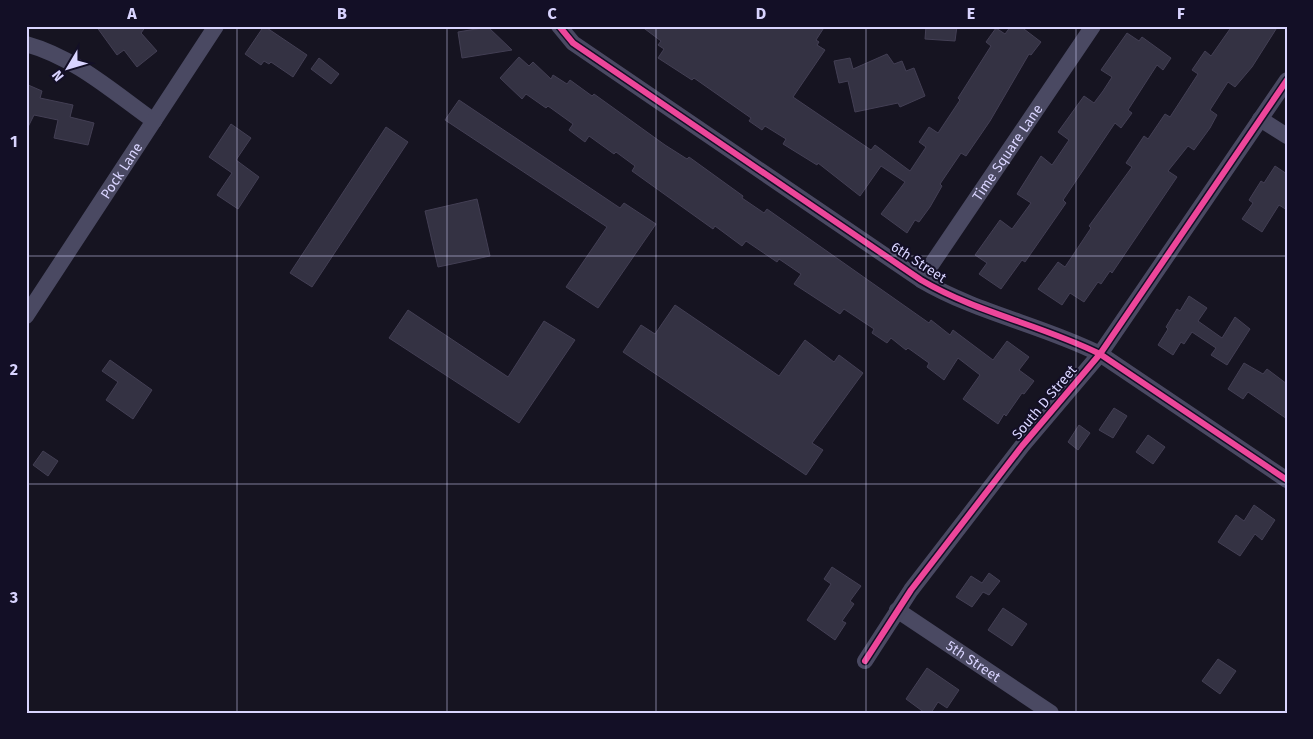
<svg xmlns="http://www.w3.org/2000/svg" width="1313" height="739" font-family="'Fira Sans',sans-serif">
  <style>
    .building { fill: #343243; stroke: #433f54 }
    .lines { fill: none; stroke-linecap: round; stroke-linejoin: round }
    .minor { stroke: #4a4962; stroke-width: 16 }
    .cycleway-casing { stroke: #130f26; stroke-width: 9 }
    .cycleway { stroke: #ed469a; stroke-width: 6 }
    .grid { fill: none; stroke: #d9d4ff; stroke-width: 1; stroke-opacity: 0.55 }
    .labels { text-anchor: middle; stroke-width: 4; stroke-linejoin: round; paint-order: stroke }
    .street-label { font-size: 14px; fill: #d9d4ff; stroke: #130f26 }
    .neatline { fill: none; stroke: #d9d4ff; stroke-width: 2 }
    .grid-label { font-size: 16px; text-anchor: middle; font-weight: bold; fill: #d9d4ff }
  </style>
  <rect width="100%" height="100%" fill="#161421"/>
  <g class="building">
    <path d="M96 26H146L141 33 157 51 137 67 124 50 117 55Z"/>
    <path d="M264 26 307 55 293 77 271 62 269 64 264 61 261 65 245 54Z"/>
    <path d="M641 26H825L816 40 819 42 817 45 825 50 793 97 871 150 875 145 910 171 926 147 919 142 929 127 938 133 960 100 958 98 991 46 986 42 996 28 1005 34 1011 26H1020L1041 42 1031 55 1029 54 990 121 966 156 961 153 940 184 942 186 930 207 919 222 915 220 907 233 881 214 905 182 881 166 860 196 818 163 817 165 783 144 786 139 765 126 762 130 749 121 751 118 694 78 692 80 658 58 664 49 658 45 661 41Z"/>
    <path d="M926 26H957L955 41 925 39Z"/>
    <path d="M1232 26H1278L1252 67 1235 87 1228 82 1210 110 1217 115 1210 128 1194 150 1188 146 1168 171 1177 177 1112 273 1110 271 1101 284 1098 282 1084 302 1070 293 1062 305 1038 289 1058 262 1065 267 1091 228 1089 226 1132 167 1126 163 1144 136 1148 139 1165 114 1170 117 1198 74 1192 70 1205 51 1211 56Z"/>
    <path d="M488 27 512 50 462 58 458 32Z"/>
    <path d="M1127 33 1139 41 1142 37 1171 58 1163 70 1157 65 1128 110 1132 113 1121 128 1115 123 1063 200 1066 203 1025 262 1022 260 1001 289 979 274 987 263 975 255 1000 220 1012 229 1031 203 1017 194 1041 156 1052 165 1069 140 1058 132 1084 96 1094 103 1103 91 1112 77 1101 70Z"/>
    <path d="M887 54 894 64 902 61 906 71 914 68 925 96 900 107 898 103 855 112 848 81 839 83 834 61 850 58 853 69Z"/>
    <path d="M519 57 529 66 533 62 551 79 553 75 567 84 570 80 592 96 594 94 665 145 687 159 689 157 743 196 742 198 764 213 767 209 929 323 931 320 950 335 953 330 993 360 1007 341 1029 357 1019 370 1034 381 1024 394 1022 393 1006 416 1004 414 998 424 963 399 980 375 958 358 944 380 927 367 929 363 908 348 906 350 891 338 887 343 872 333 874 329 844 309 840 314 794 284 801 274 779 259 777 262 746 241 742 246 715 226 713 229 632 171 635 166 616 152 614 154 589 136 585 142 569 130 573 124 548 106 546 108 526 94 522 99 500 78Z"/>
    <path d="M319 58 339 74 331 84 311 69Z"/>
    <path d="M26 84 42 91 40 98 73 105 70 117 94 123 88 145 54 138 58 120 34 115 26 131Z"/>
    <path d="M459 100 620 208 624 203 656 224 598 308 566 287 607 227 445 120Z"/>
    <path d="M231 124 251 138 236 160 259 177 238 209 217 195 232 173 209 157Z"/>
    <path d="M386 127 408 142 312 287 290 273Z"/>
    <path d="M1275 166 1287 174V210L1279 205 1262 232 1242 219 1253 203 1249 200 1261 181 1264 183Z"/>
    <path d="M477 199 490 256 438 267 425 211Z"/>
    <path d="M1189 296 1207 308 1198 321 1222 338 1235 317 1250 329 1227 365 1211 355 1216 348 1192 332 1184 344 1181 342 1173 355 1158 345 1168 329 1166 327 1177 309 1180 311Z"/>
    <path d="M675 305 779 376 805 340 834 362 839 355 863 373 812 443 823 450 806 475 623 352 641 325 655 334Z"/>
    <path d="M408 310 508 377 544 321 575 340 519 423 389 338Z"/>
    <path d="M110 360 152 390 133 419 106 400 118 382 102 371Z"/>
    <path d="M1244 363 1263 374 1267 369 1287 384V419L1248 392 1243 399 1228 389Z"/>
    <path d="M1114 408 1127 416 1113 438 1099 430Z"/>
    <path d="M1079 425 1090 433 1078 450 1068 442Z"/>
    <path d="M1148 435 1165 447 1153 464 1136 452Z"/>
    <path d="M43 451 58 461 48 476 33 465Z"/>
    <path d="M1254 505 1275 520 1262 540 1255 534 1240 556 1218 542 1236 515 1244 521Z"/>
    <path d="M832 567 861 586 850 601 854 604 842 621 846 623 835 640 807 620 831 584 824 579Z"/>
    <path d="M989 573 1000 581 989 595 983 592 972 607 956 597 971 576 982 583Z"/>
    <path d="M1003 608 1027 624 1012 646 988 630Z"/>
    <path d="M1218 659 1236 671 1220 694 1202 681Z"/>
    <path d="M927 668 959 690 947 708 938 702 931 713H925L906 699Z"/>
  </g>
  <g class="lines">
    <g class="minor">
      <path d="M559 26 573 43 921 280C977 313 1042 325 1100 354L1287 480"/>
      <path d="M26 44C76 58 113 92 154 121"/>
      <path d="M1260 119 1287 136"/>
      <path id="s1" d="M921 280 1093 26"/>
      <path id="s2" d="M26 316 216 26"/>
      <path id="s3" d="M897 610 1051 713"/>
      <path d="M865 661 911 590 1022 446 1100 354 1287 80"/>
    </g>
    <defs>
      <g id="cycleway">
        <path d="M559 26 573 43 921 280C977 313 1042 325 1100 354L1287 480"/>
        <path d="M865 661 911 590 1022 446 1100 354 1287 80"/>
      </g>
    </defs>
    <use href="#cycleway" class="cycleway-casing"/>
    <use href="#cycleway" class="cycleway"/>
  </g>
  <path class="grid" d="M237 26V713M447 26V713M656 26V713M866 26V713M1076 26V713M26 256H1287M26 484H1287"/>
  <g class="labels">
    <g class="street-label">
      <text dy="5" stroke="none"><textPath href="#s1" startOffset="154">Time Square Lane</textPath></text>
      <text dy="5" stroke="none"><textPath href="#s2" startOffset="174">Pock Lane</textPath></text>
      <text transform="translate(919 262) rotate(33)" y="5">6th Street</text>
      <text transform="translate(1044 402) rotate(-50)" y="5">South D Street</text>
      <text dy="5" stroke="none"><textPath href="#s3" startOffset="92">5th Street</textPath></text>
    </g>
  </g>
  <rect width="1313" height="739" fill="none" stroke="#130f26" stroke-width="55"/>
  <g transform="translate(68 68) rotate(232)" stroke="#130f26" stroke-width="4" paint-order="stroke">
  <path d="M0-4L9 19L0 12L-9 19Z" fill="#d9d4ff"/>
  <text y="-8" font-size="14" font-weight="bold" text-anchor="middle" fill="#d9d4ff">N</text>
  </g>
  <rect x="28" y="28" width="1258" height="684" class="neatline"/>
  <g class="grid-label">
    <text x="132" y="19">A</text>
    <text x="342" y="19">B</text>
    <text x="552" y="19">C</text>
    <text x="761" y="19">D</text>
    <text x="971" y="19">E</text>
    <text x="1181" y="19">F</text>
    <text x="14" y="147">1</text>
    <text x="14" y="375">2</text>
    <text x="14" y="603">3</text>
  </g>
</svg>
